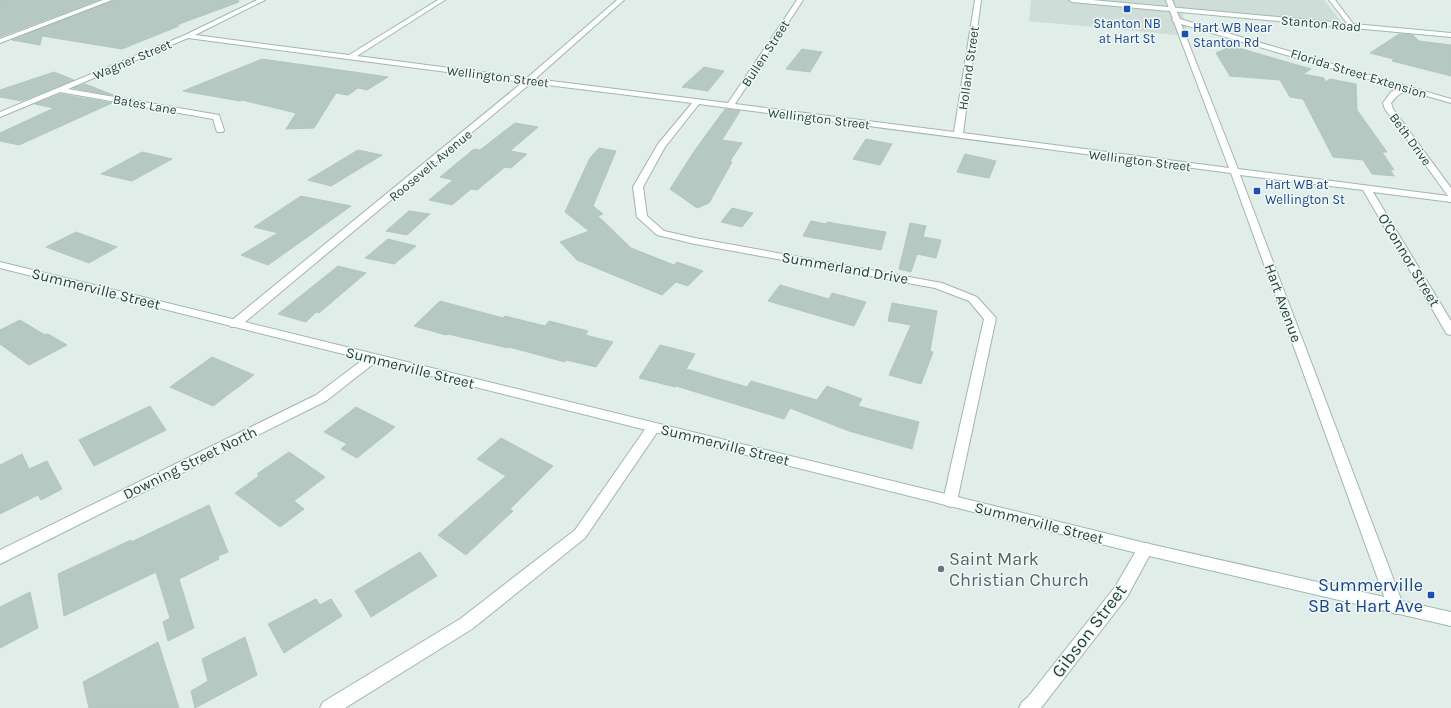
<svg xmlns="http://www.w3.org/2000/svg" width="1451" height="708" font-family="Karla,sans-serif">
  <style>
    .built { fill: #ceddd7 }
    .building { fill: #b5c8c1; stroke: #b2c7bf }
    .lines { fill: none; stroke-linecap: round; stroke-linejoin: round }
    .street-casing { stroke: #a2b5b0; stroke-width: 2 }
    .secondary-casing { stroke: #9db9b1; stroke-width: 2 }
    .street { fill: #fff; fill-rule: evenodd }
    .secondary { fill: #fff; fill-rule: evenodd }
    .transit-dot { fill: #1a4fb4; stroke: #f1f9f5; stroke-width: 1.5 }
    .worship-dot { fill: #6b7280; stroke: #f1f9f5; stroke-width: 1.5 }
    .labels { text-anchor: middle; stroke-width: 3; stroke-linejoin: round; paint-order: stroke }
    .far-transit-label { font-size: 13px; fill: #164399; stroke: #f1f9f5; text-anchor: start }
    .far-street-label { font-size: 13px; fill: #1f3f38; stroke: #f1f9f5 }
    .street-label { font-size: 15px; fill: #1f3f38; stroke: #f1f9f5 }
    .near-worship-label { font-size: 18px; fill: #5b616d; stroke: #f1f9f5; text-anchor: start }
    .near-transit-label { font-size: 18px; fill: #164399; stroke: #f1f9f5; text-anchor: end }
    .near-street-label { font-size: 18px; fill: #1f3f38; stroke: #f1f9f5 }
  </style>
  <rect width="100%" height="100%" fill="#e0ede8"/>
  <path class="built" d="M1031 0H1324L1342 23 1181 9 1189 36 1029 21Z"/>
  <g class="building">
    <path d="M0 0H99L0 37Z"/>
    <path d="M113 0H238L239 2 174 26H179L122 49 42 36 40 45 12 40Z"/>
    <path d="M1399 34 1413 35 1419 41 1451 45V76L1392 61 1394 59 1370 53Z"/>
    <path d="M1232 46 1311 69 1303 74 1324 78 1325 82 1330 79 1356 84 1357 110 1387 152H1382L1394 170 1390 169 1394 176 1372 174 1363 160 1333 157 1303 99 1290 97 1280 80 1230 76 1216 53Z"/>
    <path d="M802 49 822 52 810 72 786 69Z"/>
    <path d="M262 59 361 73 388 77 367 90 358 88 348 95 336 93 314 128 286 129 296 113 242 100 240 101 183 91Z"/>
    <path d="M704 67 724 71 708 91 682 87Z"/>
    <path d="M54 72 74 80 22 101 0 97V90Z"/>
    <path d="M85 84 116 96 73 88Z"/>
    <path d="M60 94 112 103 19 145 0 141V133L54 108 35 104Z"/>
    <path d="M725 109 740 111 722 140 742 143 730 161 732 162 709 203 697 208 670 189 695 150Z"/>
    <path d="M515 123 538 127 510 151 527 154 511 168 505 167 477 190 471 189 452 205 429 200 453 180 440 177 474 149 480 150Z"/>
    <path d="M866 139 892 144 880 165 853 159Z"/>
    <path d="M599 148 616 151 593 206 603 214 598 216 631 248 674 265 677 262 703 271 688 286 676 282 662 295 577 260 560 242 589 231 565 212 590 158Z"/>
    <path d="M358 150 382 155 331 186 308 180Z"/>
    <path d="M142 152 172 159 132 181 101 174Z"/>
    <path d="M965 154 996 161 989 178 957 172Z"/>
    <path d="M301 196 351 206 268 265 241 255 278 233 254 227Z"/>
    <path d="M732 208 753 213 742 227 721 222Z"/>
    <path d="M409 211 430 214 407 235 386 231Z"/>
    <path d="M811 221 826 224 827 222 886 232 881 250 803 236Z"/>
    <path d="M910 223 926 226 923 237 941 240 936 258 917 254 911 272 899 269Z"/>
    <path d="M76 232 117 247 89 263 46 247Z"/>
    <path d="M388 239 416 246 394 264 365 258Z"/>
    <path d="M338 266 366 273 319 313 316 312 306 322 278 314Z"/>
    <path d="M780 285 829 299 832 293 866 302 854 326 768 301Z"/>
    <path d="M440 301 503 318 505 316 545 326 549 321 588 331 585 335 613 342 596 367 566 360 565 362 509 347 508 348 448 334 446 335 414 326Z"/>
    <path d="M892 303 937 311 930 351 933 352 921 384 889 375 911 325 888 321Z"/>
    <path d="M20 320 45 335 48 334 67 345 29 365 0 344V330Z"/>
    <path d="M660 345 695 354 686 369 747 387 751 381 817 400 827 386 862 399 858 406 919 422 912 449 849 431 790 408 784 419 676 386 675 387 639 378Z"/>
    <path d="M212 357 254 375 213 406 170 387Z"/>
    <path d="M150 406 166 430 94 466 79 440Z"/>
    <path d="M356 407 395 427 357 458 341 449 347 444 324 432Z"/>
    <path d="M501 438 553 466 510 509 513 511 466 555 438 535 506 476 477 459Z"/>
    <path d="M289 452 325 477 294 501 304 509 280 527 235 493 259 476 257 474Z"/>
    <path d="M22 454 29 469 47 461 62 489 41 500 38 495 0 514V465Z"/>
    <path d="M209 505 228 552 218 556 219 559 179 579 194 628 168 641 163 622 170 618 156 572 64 616 58 574 131 540V542Z"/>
    <path d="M420 552 437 576 371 617 355 591Z"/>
    <path d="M30 592 38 628 0 648V607Z"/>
    <path d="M316 599 320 605 331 599 342 616 284 653 268 624Z"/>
    <path d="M245 637 257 675 195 708 191 691 208 681 202 659Z"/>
    <path d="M158 642 179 708H89L83 682Z"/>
  </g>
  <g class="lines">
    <defs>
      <g id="street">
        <path d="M103 0H112L0 43V39Z"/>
        <path d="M257 0H265L195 35 349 55 438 0H445L357 56 527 78 617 0H624L535 79 728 103 797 0H803L735 104 954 132 975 0H981L963 133 1229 168 1174 22 1172 20 1173 19 1166 0H1172L1180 19 1451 99V103L1406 90 1397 96 1391 103 1393 109 1451 188V202L1373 192 1451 321V335L1447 334 1445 331 1363 190 1240 175 1404 607 1402 612 1396 614 1390 612 1388 607 1231 173 699 104 665 147 643 187 647 216 664 231 695 238 942 283 977 297 996 318 957 501 955 505 950 507 945 505 943 501 984 319 969 301 935 288 695 244 657 235 637 217 633 187 658 144 692 103 531 83 239 327H231L229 324 231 321 523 82 188 38 68 89 219 115 224 130 223 132H217L213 119 60 92 0 117V112L185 35ZM1181 24 1399 88 1391 92 1383 103 1385 109 1448 196 1238 169Z"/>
        <path d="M1329 0H1335L1354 25V27H1350Z"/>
        <path d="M373 354 377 355 379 358 377 361 326 401 0 564V550L316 395 369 355Z"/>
        <path d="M653 423 658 425 660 428 658 431 585 538 472 629 345 708H320L323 702 460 619 575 530 648 425Z"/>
        <path d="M1145 543 1150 544 1153 549 1127 597 1041 708H1019L1022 702 1028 697 1115 587 1140 544Z"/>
      </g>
      <g id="secondary">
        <path d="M1069 0H1092L1451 33V37L1072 2Z"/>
        <path d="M0 262 1145 543 1451 612V626L1145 555 0 268Z"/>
      </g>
    </defs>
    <use href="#street" class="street-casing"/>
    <use href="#secondary" class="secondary-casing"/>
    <use href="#street" class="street"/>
    <use href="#secondary" class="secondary"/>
  </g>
  <g class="transit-dot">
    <rect x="1123" y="5" width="8" height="8" rx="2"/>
    <rect x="1181" y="30" width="8" height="8" rx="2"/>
    <rect x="1253" y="187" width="8" height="8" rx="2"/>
    <rect x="1427" y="591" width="8" height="8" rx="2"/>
  </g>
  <circle class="worship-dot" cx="941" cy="569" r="4"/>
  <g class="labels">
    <g class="far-transit-label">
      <text x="1127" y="28" text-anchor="middle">Stanton NB<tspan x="1127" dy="15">at Hart St</tspan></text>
      <text x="1193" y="32">Hart WB Near<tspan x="1193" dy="15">Stanton Rd</tspan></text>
      <text x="1265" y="189">Hart WB at<tspan x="1265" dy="15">Wellington St</tspan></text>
    </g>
    <g class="far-street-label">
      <text transform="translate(1321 23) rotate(5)" y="5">Stanton Road</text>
      <text transform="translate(765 53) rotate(-57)" y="5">Bullen Street</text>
      <text transform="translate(132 59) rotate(-23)" y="5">Wagner Street</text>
      <text transform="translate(968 68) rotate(-82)" y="5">Holland Street</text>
      <text transform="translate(1359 73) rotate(17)" y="5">Florida Street Extension</text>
      <text transform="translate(498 76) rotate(7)" y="5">Wellington Street</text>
      <text transform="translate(145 104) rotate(10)" y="5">Bates Lane</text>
      <text transform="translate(819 118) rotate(7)" y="5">Wellington Street</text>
      <text transform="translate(1411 139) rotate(54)" y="5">Beth Drive</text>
      <text transform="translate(1140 160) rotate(7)" y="5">Wellington Street</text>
      <text transform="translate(430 165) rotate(-40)" y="5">Roosevelt Avenue</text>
    </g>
    <g class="street-label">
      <text transform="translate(1409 260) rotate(59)" y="5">O'Connor Street</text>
      <text transform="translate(845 268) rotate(10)" y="5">Summerland Drive</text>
      <text transform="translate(96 289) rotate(14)" y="5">Summerville Street</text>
      <text transform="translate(1283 303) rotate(70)" y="5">Hart Avenue</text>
      <text transform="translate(410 368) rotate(14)" y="5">Summerville Street</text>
      <text transform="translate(725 445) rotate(14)" y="5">Summerville Street</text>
      <text transform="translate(190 463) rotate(-26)" y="5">Downing Street North</text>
      <text transform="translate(1039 523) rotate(14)" y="5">Summerville Street</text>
    </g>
    <g class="near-worship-label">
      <text x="949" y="565">Saint Mark<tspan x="949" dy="21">Christian Church</tspan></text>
    </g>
    <g class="near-transit-label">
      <text x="1423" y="591">Summerville<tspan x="1423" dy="21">SB at Hart Ave</tspan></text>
    </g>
    <g class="near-street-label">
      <text transform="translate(1089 631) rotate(-53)" y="6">Gibson Street</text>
    </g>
  </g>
</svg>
